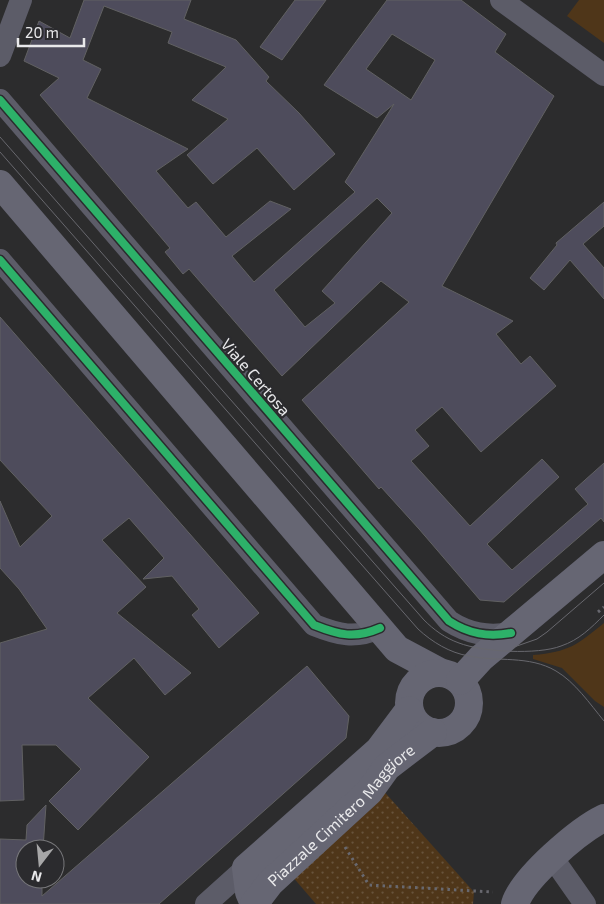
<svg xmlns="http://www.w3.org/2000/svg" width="604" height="904" font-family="'Exo 2',sans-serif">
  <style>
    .green { fill: #4f3619 }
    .park { fill: url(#park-dots) }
    .building { fill: #4e4c5c; stroke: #616162; fill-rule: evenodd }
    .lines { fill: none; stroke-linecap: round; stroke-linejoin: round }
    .path { stroke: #68686f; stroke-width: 3; stroke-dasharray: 2.5 4; stroke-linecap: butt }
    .minor { stroke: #5c5c68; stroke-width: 22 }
    .major { stroke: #666673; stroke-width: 28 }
    .tram { stroke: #68686e; stroke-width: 1 }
    .cycleway-casing { stroke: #2b2b2e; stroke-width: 11 }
    .cycleway { stroke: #2db169; stroke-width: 8 }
    .labels { text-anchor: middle; stroke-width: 4.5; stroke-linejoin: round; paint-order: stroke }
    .street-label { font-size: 16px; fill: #e9e9eb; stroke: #2b2b2e }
  </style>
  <defs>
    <pattern id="park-dots" width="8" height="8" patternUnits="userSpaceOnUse" patternTransform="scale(1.25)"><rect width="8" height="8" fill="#4f3619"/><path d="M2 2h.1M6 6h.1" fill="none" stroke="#68533b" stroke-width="1.8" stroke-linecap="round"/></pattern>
  </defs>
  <rect width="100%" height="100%" fill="#2c2c2d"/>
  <g class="green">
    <path d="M579 0H604V43L567 16Z"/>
    <path d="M604 623V707L595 701 562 668 533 659V655C569 652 577 645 604 623Z"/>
  </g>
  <path class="park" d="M363 768 474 892 473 904H316L273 854Z"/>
  <g class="building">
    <path d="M84 0H191L184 19 236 40 269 77 266 81 299 113 335 154 294 190 257 148 213 184 187 155 228 119 192 100 226 67 168 43 172 32 104 6 83 60 101 69 87 98 188 149 156 171 188 208 196 202 226 237 270 201 291 209 232 256 254 282 355 192 345 182 394 104 377 118 324 85 387 0H461L506 34 495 52 554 96 442 286 513 321 496 334 521 364 530 356 556 386 481 452 442 407 415 430 429 446 411 461 470 526 542 459 559 477 487 544 512 570 588 504 575 489 604 463V522L601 518 504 602 480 600 419 529 381 487 379 489 302 400 409 302 381 281 282 376 189 269 183 274 165 252 170 248 40 95 59 78 24 61 39 21 70 38ZM392 34 435 60 411 100 366 69ZM377 198 392 213 322 291 335 303 305 327 274 290Z"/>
    <path d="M295 0H326L282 60 260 47Z"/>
    <path d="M604 202V226L583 244 604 268V299L570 260 544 290 530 278 557 245 556 243Z"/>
    <path d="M0 317 259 613 219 648 192 615 199 609 172 576 143 579 164 558 129 518 102 540 146 587 117 613 191 673 165 695 134 658 88 698 149 757 78 830 49 801 81 769 56 745H22L24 800 0 801V643L47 629 19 589 0 568V501L20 547 52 516 0 460Z"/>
    <path d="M307 666 349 716 346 738 159 904H0V839L26 840 27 825 46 805 43 849H25V879H42V896Z"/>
  </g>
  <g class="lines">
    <g class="path">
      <path d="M598 612 604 607"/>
      <path d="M345 847 369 885 493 892"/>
    </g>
    <g class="minor">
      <path d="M501 0 604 75"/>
      <path d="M0 56 21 0"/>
      <path d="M0 100 449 621C469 634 488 637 511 633"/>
      <path d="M0 260 314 625C339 635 355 639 380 628"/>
      <path d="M552 857 585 904"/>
      <path d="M206 904 246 868"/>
    </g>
    <g class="major">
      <path d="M0 184 397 649 442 673"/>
      <circle cx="439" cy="703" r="30"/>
      <path d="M460 681 481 658 604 555"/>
      <path d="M254 904 249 892 246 868 379 750 409 710"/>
      <path id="s1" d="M254 904 270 883 369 792 387 767 433 732"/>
      <path d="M515 904C523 878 579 830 604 818"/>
    </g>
    <g class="tram">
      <path d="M0 137 424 620C434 630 445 638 459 643 482 652 538 655 561 646 579 640 591 628 604 615"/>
      <path d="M0 152 418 629C432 642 450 653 469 656 497 662 529 655 556 671 575 682 590 704 604 721"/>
      <path d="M514 647 537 639 547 632 604 583"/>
    </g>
    <defs>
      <g id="cycleway">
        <path d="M0 100 449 621C469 634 488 637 511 633"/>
        <path d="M0 260 314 625C339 635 355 639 380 628"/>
      </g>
    </defs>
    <use href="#cycleway" class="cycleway-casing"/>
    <use href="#cycleway" class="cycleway"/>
  </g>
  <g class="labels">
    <g class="street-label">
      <text transform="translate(256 377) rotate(49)" y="6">Viale Certosa</text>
      <text dy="6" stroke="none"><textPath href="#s1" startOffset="125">Piazzale Cimitero Maggiore</textPath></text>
    </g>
  </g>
  <g transform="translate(40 864) rotate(196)"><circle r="24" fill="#2b2b2e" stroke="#77777a"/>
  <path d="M0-4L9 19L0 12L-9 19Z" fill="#a7a7a8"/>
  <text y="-8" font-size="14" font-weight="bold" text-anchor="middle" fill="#e9e9eb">N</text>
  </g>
  <path d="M18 38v8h66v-8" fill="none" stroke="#e9e9eb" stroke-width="2.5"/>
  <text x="25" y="38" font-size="15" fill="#e9e9eb" stroke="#2b2b2e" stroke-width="4" paint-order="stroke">20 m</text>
</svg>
